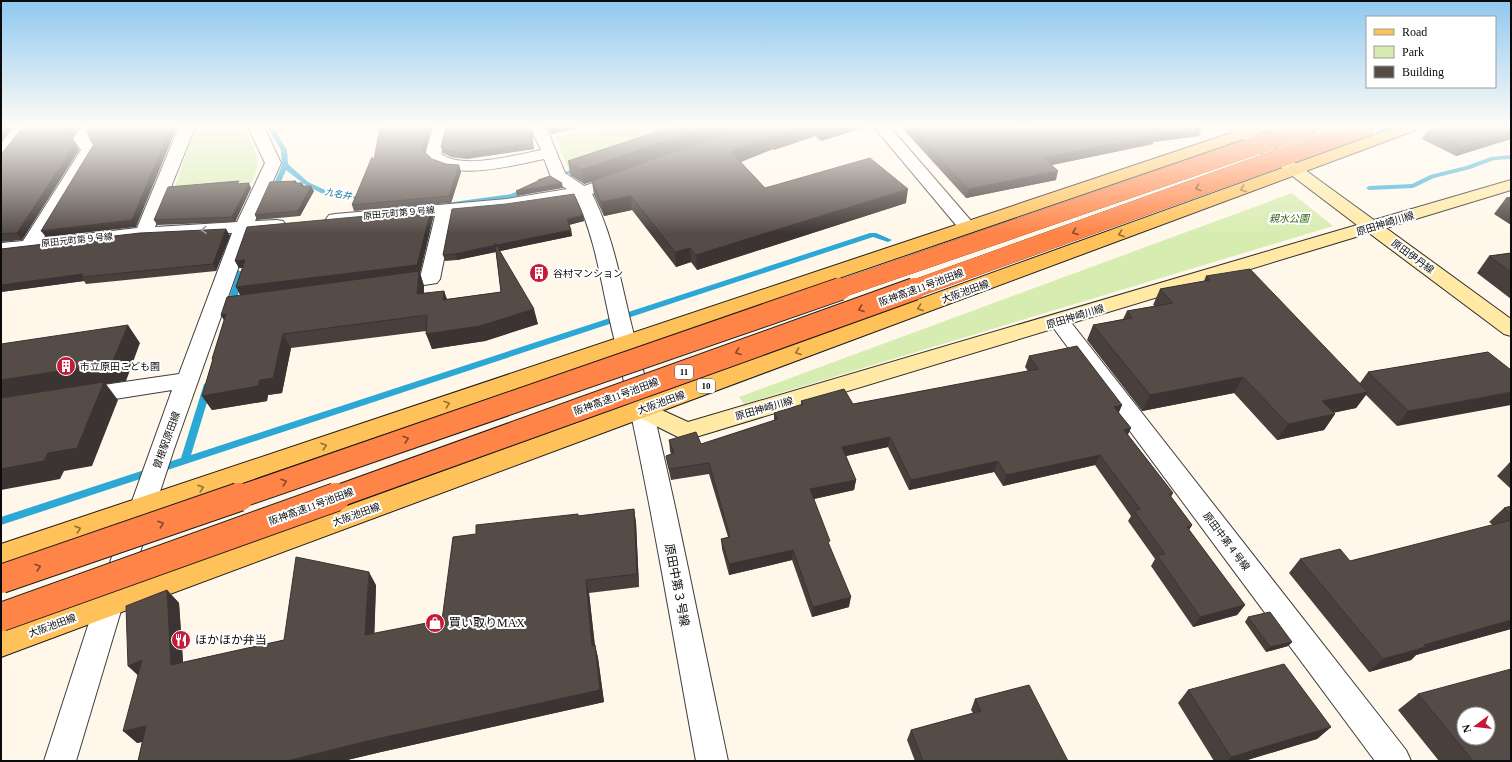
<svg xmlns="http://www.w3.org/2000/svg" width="1512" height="762" font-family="'Times New Roman','Noto Sans JP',serif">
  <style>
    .green { fill: #d7ecb1 }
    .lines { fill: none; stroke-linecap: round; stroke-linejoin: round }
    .stream { fill: #2ca8d7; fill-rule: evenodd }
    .street-casing { stroke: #3e3e3e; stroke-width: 2 }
    .secondary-casing { stroke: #2d2d2d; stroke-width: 2 }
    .primary-casing { stroke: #1c1c1c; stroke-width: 2 }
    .street { fill: #fff; fill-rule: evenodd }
    .secondary { fill: #ffe9a5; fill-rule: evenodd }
    .primary { fill: #ffc25a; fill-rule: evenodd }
    .highway-bridge-far2-casing { stroke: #1c1c1c; stroke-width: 18; stroke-linecap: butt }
    .highway-bridge-far1-casing { stroke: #1c1c1c; stroke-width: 24; stroke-linecap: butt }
    .highway-bridge-casing { stroke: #1c1c1c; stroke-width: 30; stroke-linecap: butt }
    .highway-bridge-far2 { stroke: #ff8448; stroke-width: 18 }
    .highway-bridge-far1 { stroke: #ff8448; stroke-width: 22 }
    .highway-bridge { stroke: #ff8448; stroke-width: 28 }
    .wall { fill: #49403d }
    .shaded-wall { fill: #3c3432 }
    .building { fill: #554b47; stroke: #3c3432; fill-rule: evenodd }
    .oneway { stroke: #85482a }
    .oneway2 { stroke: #917036 }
    .oneway3 { stroke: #9d9d9d }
    .labels { text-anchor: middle; stroke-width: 4; stroke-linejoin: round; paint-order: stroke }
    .far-water-label { font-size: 9px; font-style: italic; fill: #0d76a5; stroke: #fff }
    .far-street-label { font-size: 9px; fill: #0b0b0b; stroke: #fff }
    .shield { fill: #fff; stroke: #545454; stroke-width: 1 }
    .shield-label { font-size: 9px; font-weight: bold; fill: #0b0b0b }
    .park-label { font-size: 10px; font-style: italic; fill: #326718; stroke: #fff }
    .street-label { font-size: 10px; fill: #0b0b0b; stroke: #fff }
    .poi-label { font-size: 10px; fill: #0b0b0b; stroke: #fff; text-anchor: start }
    .near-street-label { font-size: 12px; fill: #0b0b0b; stroke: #fff }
    .near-poi-label { font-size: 12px; fill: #0b0b0b; stroke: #fff; text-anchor: start }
  </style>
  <rect width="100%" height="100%" fill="#fff8ea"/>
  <g class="green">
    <path d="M195 127H243C253 147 265 161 251 183L174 190Z"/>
    <path d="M613 127H669L676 144 567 166 555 137Z"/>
    <path d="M1292 193 1333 226 744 404 739 397Z"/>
  </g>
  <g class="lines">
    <g class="stream">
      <path d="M267 127H273L287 150 288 164 308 182 325 190 369 199V201L321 193 304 184 286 170 276 193 273 195 271 194 270 193 282 165 281 150Z"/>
      <path d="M1511 155V159L1494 160 1470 169 1434 178 1413 188 1369 190 1366 188 1369 186 1412 184 1430 175 1466 166 1491 157Z"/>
      <path d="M581 166 583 167V169L565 175 562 173Z"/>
      <path d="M526 188 529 190 528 191 513 198 453 206 449 204 453 202 511 194Z"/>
      <path d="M398 203 416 204 420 206C415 210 405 208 398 207Z"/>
      <path d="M870 233H876L892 240 888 242 873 237 1 525V517L181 458 204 384 207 383 212 386 191 455Z"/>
      <path d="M238 271H244L245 273 234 307 230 310 226 307Z"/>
    </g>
    <defs>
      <g id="street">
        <path d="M14 127H30L7 157 1 159V143Z"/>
        <path d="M81 127H97L89 139 97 150 43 239 137 228 179 127H195L155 227 237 222 265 163 248 127H264L281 163 255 221 277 220 283 221 286 225 283 229 251 232 174 449 123 604 76 761H44L95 604 172 390 83 404 75 402 72 396 75 390 83 388 179 374 232 233 144 238 1 255V243L23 241 81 150 73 139Z"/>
        <path d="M433 127H449L441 154C462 170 516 155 541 150L530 127H546L565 173 584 186 620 174 626 175 628 179 626 183 592 194C615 239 622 290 635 339 672 478 698 620 728 761H696C670 620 647 477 614 338 602 291 597 241 576 198L507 209 453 214 440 279 437 283 392 290 385 288 382 284 385 280 421 274 435 216 335 224 329 223 326 219 329 215 335 214 507 199 567 189 552 180 544 159C515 165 445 184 425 155Z"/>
        <path d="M874 127H890L973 223 976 227 973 231 967 232 961 231Z"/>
        <path d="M1059 314 1066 316 1406 750 1411 761H1375L1052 326 1049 321 1052 316Z"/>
      </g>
      <path id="secondary" d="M1228 127H1246L1374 220 1511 180V190L1386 228 1511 319V336L1504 334 1369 233 686 440 678 437 634 415 631 409 634 403 642 401 688 422 1357 225Z"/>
      <g id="primary">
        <path d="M1249 127H1273L1270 130 1 566V544Z"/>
        <path d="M1396 127H1419L1416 130 1 657V631Z"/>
      </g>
    </defs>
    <use href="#street" class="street-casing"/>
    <use href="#secondary" class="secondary-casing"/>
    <use href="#primary" class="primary-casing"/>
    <use href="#street" class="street"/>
    <use href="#secondary" class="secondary"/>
    <use href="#primary" class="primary"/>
    <defs>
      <g id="highway-bridge-far2">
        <path d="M837 290 1310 127"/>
        <path d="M911 290 1366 127"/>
      </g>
      <g id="highway-bridge-far1">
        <path d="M236 498 840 289"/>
        <path d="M333 498 914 289"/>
      </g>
      <g id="highway-bridge">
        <path d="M1 579 239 497"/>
        <path d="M1 617 336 497"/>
      </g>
    </defs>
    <use href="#highway-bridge-far2" class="highway-bridge-far2-casing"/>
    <use href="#highway-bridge-far1" class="highway-bridge-far1-casing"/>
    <use href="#highway-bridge" class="highway-bridge-casing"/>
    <use href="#highway-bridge-far2" class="highway-bridge-far2"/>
    <use href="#highway-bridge-far1" class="highway-bridge-far1"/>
    <use href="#highway-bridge" class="highway-bridge"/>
  </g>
  <g class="wall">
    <path d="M548 127H582L551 134Z"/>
    <path d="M671 127H866L821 141 815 136 774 150 773 149 741 162 765 188 906 203 697 270 691 262 676 267 632 210 604 216 594 195 592 182 584 184 570 175 568 161Z"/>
    <path d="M903 127H1019L1022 130 1199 136 1153 142V144L1052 165 1056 180 966 198 902 128Z"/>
    <path d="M1511 127V139L1456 156 1422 139 1428 130Z"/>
    <path d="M532 132 534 138H532L534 149 466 159 451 157 443 153 441 147Z"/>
    <path d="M72 139 79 150 22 240 1 242V153Z"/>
    <path d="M425 152 432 159 446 164 459 165 461 172 451 203 354 211 352 205 374 160Z"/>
    <path d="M296 181 297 183H302L304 186 314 191 300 216 257 220 255 215Z"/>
    <path d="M240 184 251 188 235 222 157 225 154 220Z"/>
    <path d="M1511 197V225L1494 214 1506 198Z"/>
    <path d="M431 210 433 218 420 273 424 286V293L444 291 447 299 501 292 496 252 457 260 445 261 443 255 583 215 584 221 569 225 571 230 572 236 500 251 538 324 485 341 432 349 426 331 291 348 282 393 268 395 267 401 212 410 202 396 224 320 221 315 274 291 242 268H239L235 261Z"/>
    <path d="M226 229 230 236 216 271 86 284 84 281 1 292V249Z"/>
    <path d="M1511 253V299L1477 273 1489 256Z"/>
    <path d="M1206 276 1360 383 1368 372 1488 352 1397 426 1366 395 1356 408 1333 413 1335 414 1324 430 1277 440 1234 393 1142 411 1087 340 1093 325 1123 319 1127 311 1155 306 1153 305 1160 289 1204 281Z"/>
    <path d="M1029 356 1122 405 1119 412 1128 435 1173 493 1171 497 1192 525 1189 530 1245 605 1237 615 1193 627 1151 566 1155 559 1128 521 1131 516 1095 465 1003 486 994 472 909 490 888 447 846 456 856 480 854 490 814 499 849 607 812 617 792 560 729 575 722 549 721 539 728 537 709 474 671 480 668 466 666 456 671 454 670 451 669 440 701 444 774 421V413L801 405V401L853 404 1028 371 1025 367Z"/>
    <path d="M1510 462H1511V489L1497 476Z"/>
    <path d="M1511 506V629L1416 655 1411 660 1369 672 1289 573 1300 559 1350 561 1493 525 1489 522 1504 508Z"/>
    <path d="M634 509 636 523 639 587 589 593 595 645 598 658 604 702 381 752 343 761H138L142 742 137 743 138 675 128 666 167 590 179 603 183 662 284 640 376 585 374 634 442 620 476 534 578 516Z"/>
    <path d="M1248 617 1292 642 1288 646 1266 652 1245 622Z"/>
    <path d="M1188 690 1331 727 1317 739 1244 761H1214L1178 703Z"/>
    <path d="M1418 694 1511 761H1439L1398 710Z"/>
    <path d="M975 699 1068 761H915L907 740 911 730 973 713 971 710Z"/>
  </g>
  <g class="shaded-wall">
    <path d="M3 127H12L1 141V129Z"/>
    <path d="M71 127H79L72 139 68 133Z"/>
    <path d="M171 127H177L136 227 46 237 41 231Z"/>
    <path d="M428 127H432L424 156 422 150Z"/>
    <path d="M553 127H582L551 134 549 128Z"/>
    <path d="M705 127H743L584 184 582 170Z"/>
    <path d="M802 127H815V136L774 150 775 137Z"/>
    <path d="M822 127H866L821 141Z"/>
    <path d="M1202 127 1199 136 1153 142V144L1042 167 1044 158 1154 134Z"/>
    <path d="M530 132H532L534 138H532Z"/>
    <path d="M1511 133V139L1456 156 1462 147Z"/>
    <path d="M773 136V149L732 165 731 152Z"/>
    <path d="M533 143 534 149 466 159 464 153Z"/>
    <path d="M75 144 79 150 22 240 17 233Z"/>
    <path d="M459 165 461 172 451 203 449 196Z"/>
    <path d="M1058 171 1056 180 966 198 968 189Z"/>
    <path d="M249 183 251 188 235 222 232 217Z"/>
    <path d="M562 183 563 188 517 196 516 191Z"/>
    <path d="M311 186 314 191 300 216 298 211Z"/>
    <path d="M908 189 906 203 697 270 696 255Z"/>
    <path d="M631 196 632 210 604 216 601 202Z"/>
    <path d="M431 210 433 218 420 273 424 286 423 309 240 295 236 287Z"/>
    <path d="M583 215 584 221 568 225 567 219Z"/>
    <path d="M226 229 230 236 216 271 213 264Z"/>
    <path d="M571 230 572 236 457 260 455 254Z"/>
    <path d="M690 248 691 262 676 267 675 252Z"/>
    <path d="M245 260 248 267 239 268 235 261Z"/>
    <path d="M83 274 81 277 84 281 1 292V285Z"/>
    <path d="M444 291 449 306 443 300Z"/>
    <path d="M534 309 538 324 485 341 432 349 426 334Z"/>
    <path d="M226 314 230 330 221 315Z"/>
    <path d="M128 325 140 343 126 381 106 384 118 400 92 466 64 471 60 479 1 490V380Z"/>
    <path d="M283 334 291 348 282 393 268 395 267 401 212 410 202 396 260 380Z"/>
    <path d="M1243 377 1234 393 1142 411 1150 395Z"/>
    <path d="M1368 392 1356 408 1311 417 1322 401Z"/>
    <path d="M1511 392V405L1397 426 1408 411Z"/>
    <path d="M1122 405 1117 416 1114 407Z"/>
    <path d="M1335 414 1324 430 1277 440 1288 424Z"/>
    <path d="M1131 428 1126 439 1124 430Z"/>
    <path d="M890 437 888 447 841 457 842 447Z"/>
    <path d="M1100 455 1095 465 1003 486 1006 475Z"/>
    <path d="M998 461 994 472 909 490 911 480Z"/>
    <path d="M856 480 854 490 809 500 810 489Z"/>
    <path d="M634 509 636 523 639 587 637 574Z"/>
    <path d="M1192 525 1185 536 1187 527Z"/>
    <path d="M793 550 792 560 729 575V564Z"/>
    <path d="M369 572 376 585 374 648 365 635Z"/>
    <path d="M586 580 589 593 596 658 592 646Z"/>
    <path d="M167 590 179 603 184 677 171 665Z"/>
    <path d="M851 597 849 607 812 617 813 607Z"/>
    <path d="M1245 605 1237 615 1193 627 1200 617Z"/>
    <path d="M1511 620V629L1416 655 1411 660 1369 672 1383 659 1424 645Z"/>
    <path d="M1292 642 1288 646 1266 652 1270 647Z"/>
    <path d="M595 645 598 658 604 702 381 752 343 761H287Z"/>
    <path d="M142 660V679L128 666Z"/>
    <path d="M146 726 160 738 137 743 123 731Z"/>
    <path d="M1331 727 1317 739 1244 761H1227L1231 757Z"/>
  </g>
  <g class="building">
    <path d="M23 127H71L68 133 75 144 17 233 1 234V153L3 152Z"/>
    <path d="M90 127H171L132 220 41 231 94 144 87 133Z"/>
    <path d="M380 127H428L422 150 432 159 446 164 459 165 449 196 352 205 372 157 374 160Z"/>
    <path d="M446 127H530L532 132H530L533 143 464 153 449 151 441 147Z"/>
    <path d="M671 127H705L582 170 568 161Z"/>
    <path d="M743 127H802L775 137 773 136 731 152 765 188 870 158 908 189 696 255 690 248 675 252 631 196 601 202 592 181Z"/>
    <path d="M911 127H1019L1022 130 1035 127H1201L1154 134 1156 135 1044 158 1058 171 968 189Z"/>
    <path d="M1438 127H1511V133L1462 147 1428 130Z"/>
    <path d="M550 176 562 183 516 191 538 181V180Z"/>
    <path d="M239 181 237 184 249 183 232 217 154 220 168 187Z"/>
    <path d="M296 181 294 183H302L301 186H311L298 211 255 215 270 182Z"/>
    <path d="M574 194 583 215 567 219 571 230 497 245 495 243 496 245 455 254 443 255 452 209 506 204Z"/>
    <path d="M1511 197V201L1506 198Z"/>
    <path d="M431 210 417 265 236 287 245 260 235 261 247 227Z"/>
    <path d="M226 229 213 264 81 277 83 274 1 285V249L140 233Z"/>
    <path d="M495 243 534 309 480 326 426 334 427 315 283 334 273 378 260 380 258 386 202 396 213 359H212L226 314 221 315 227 297 419 271 417 294 444 291 443 300 501 292Z"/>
    <path d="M1511 253V272L1489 256Z"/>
    <path d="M1250 269 1368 392 1322 401 1335 414 1288 424 1243 377 1150 395 1093 325 1132 318 1127 311 1173 303 1160 289 1210 280 1206 276Z"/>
    <path d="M128 325 112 363 1 380V344Z"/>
    <path d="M1077 346 1122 405 1114 407 1131 428 1124 430 1173 493 1169 494 1192 525 1187 527 1245 605 1200 617 1157 555 1165 554 1134 511 1140 509 1100 455 1006 475 998 461 911 480 890 437 842 447 856 480 810 489 830 541 828 542 851 597 813 607 793 550 729 564 721 539 730 537 709 463 669 469 666 456 674 453 669 440 696 432 701 444 778 419 774 413 803 404 801 401 844 389 853 404 1038 369 1029 356Z"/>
    <path d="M1488 352 1511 370V392L1408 411 1368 372Z"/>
    <path d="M104 382 77 448 48 453 44 461 1 469V398Z"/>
    <path d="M1511 506V515L1504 508Z"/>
    <path d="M634 509 637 574 586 580 592 646 595 645 600 690 372 740 287 761H138L146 726 123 731 142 660 128 666 126 606 167 590 171 665 284 640 296 557 369 572 365 635 442 620 453 537 476 534V525L578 514V516Z"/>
    <path d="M1511 520V620L1424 645 1426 647 1383 659 1300 559 1340 549 1350 561Z"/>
    <path d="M1270 612 1292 642 1270 647 1248 617Z"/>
    <path d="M1284 664 1331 727 1231 757 1188 690Z"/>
    <path d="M1511 669V761H1473L1418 694ZM1464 714H1488V738H1464Z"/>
    <path d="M1029 685 1068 761H923L911 730 981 711 975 699Z"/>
  </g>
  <defs><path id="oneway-chevron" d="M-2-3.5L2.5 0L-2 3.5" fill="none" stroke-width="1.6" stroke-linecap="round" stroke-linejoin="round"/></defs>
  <g class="oneway">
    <use href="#oneway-chevron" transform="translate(1198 188) rotate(160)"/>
    <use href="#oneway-chevron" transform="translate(1075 232) rotate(160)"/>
    <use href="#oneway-chevron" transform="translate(861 309) rotate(160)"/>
    <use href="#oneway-chevron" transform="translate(738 352) rotate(160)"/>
    <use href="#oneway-chevron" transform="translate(406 439) rotate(-19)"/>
    <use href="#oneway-chevron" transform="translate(284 482) rotate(-19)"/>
    <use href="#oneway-chevron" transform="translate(161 524) rotate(-19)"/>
    <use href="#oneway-chevron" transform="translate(38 567) rotate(-19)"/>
  </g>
  <g class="oneway2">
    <use href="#oneway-chevron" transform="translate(1243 189) rotate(160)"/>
    <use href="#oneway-chevron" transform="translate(1121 234) rotate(160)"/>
    <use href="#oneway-chevron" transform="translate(920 308) rotate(160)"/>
    <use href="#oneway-chevron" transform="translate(798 352) rotate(160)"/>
    <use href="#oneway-chevron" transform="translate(447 404) rotate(-19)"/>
    <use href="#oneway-chevron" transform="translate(324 446) rotate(-19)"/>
    <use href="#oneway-chevron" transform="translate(201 488) rotate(-19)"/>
    <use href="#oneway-chevron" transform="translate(78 529) rotate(-18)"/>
  </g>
  <use class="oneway3" href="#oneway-chevron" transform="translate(204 230) rotate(177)"/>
  <linearGradient id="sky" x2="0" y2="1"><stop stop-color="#8fc8f0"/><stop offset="0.54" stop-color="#fffcf6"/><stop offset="1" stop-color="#fffcf6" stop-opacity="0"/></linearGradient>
  <rect width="1512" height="234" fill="url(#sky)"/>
  <defs>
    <symbol id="building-disc" viewBox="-11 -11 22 22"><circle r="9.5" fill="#c51a38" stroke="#fff"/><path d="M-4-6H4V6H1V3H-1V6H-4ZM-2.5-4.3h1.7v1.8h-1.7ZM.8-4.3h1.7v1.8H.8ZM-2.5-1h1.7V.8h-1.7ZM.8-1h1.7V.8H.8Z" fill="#fff"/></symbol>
    <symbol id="shop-disc" viewBox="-11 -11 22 22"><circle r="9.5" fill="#c51a38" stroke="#fff"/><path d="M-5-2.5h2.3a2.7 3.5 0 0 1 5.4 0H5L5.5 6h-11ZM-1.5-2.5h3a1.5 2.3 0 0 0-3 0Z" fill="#fff"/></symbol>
    <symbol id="restaurant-disc" viewBox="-11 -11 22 22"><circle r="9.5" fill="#c51a38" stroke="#fff"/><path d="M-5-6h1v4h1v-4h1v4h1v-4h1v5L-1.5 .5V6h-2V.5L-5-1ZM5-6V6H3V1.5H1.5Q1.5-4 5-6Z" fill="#fff"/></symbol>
  </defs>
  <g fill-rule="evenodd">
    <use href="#building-disc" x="528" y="262" width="22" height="22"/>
    <use href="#building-disc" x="55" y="355" width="22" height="22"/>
    <use href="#shop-disc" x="424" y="612" width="22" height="22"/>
    <use href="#restaurant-disc" x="170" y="629" width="22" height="22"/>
  </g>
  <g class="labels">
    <g class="far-water-label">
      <text transform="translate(338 194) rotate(10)" y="3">九名井</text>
    </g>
    <g class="far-street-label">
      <text transform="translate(399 213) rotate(-5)" y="3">原田元町第９号線</text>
      <text transform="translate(77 240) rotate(-6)" y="3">原田元町第９号線</text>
    </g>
    <g class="shield">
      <rect x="675" y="365" width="18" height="14" rx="3"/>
      <rect x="697" y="379" width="18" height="14" rx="3"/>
    </g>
    <g class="shield-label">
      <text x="684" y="375">11</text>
      <text x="706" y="389">10</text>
    </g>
    <g class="park-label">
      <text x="1289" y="222">親水公園</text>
    </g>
    <g class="street-label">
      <text transform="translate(1385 223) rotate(-17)" y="4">原田神崎川線</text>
      <text transform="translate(1413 256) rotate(36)" y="4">原田伊丹線</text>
      <text transform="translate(921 287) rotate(-20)" y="4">阪神高速11号池田線</text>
      <text transform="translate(965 291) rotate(-20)" y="4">大阪池田線</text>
      <text transform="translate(1075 316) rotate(-17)" y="4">原田神崎川線</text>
      <text transform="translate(616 396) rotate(-20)" y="4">阪神高速11号池田線</text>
      <text transform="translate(661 402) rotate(-20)" y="4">大阪池田線</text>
      <text transform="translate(764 408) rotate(-16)" y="4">原田神崎川線</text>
      <text transform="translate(166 440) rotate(-70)" y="4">曽根駅原田線</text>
      <text transform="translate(311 506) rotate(-20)" y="4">阪神高速11号池田線</text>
      <text transform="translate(356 514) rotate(-20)" y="4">大阪池田線</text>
      <text transform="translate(1227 541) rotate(53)" y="4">原田中第４号線</text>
      <text transform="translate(52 625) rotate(-20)" y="4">大阪池田線</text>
    </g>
    <g class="poi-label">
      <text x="553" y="277">谷村マンション</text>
      <text x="80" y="370">市立原田こども園</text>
    </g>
    <g class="near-street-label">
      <text transform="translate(677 585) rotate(79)" y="4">原田中第３号線</text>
    </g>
    <g class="near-poi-label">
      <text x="449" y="627">買い取りMAX</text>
      <text x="195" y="644">ほかほか弁当</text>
    </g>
  </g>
  <rect width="1512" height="762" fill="none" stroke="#0b0b0b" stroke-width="4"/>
  <rect x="1366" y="16" width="130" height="72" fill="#ffffff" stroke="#9d9d9d"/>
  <rect x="1374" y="29" width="20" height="6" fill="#ffc25a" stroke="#9d9d9d"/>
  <text x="1402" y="36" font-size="12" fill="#0b0b0b">Road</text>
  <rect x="1374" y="46" width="20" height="12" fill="#d7ecb1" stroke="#9d9d9d"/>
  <text x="1402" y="56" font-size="12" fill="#0b0b0b">Park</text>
  <rect x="1374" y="66" width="20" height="12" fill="#554b47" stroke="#9d9d9d"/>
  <text x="1402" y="76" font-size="12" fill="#0b0b0b">Building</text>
  <g transform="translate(1476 726) rotate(255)"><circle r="19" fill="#ffffff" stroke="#9d9d9d"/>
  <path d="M0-3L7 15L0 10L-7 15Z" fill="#c51a38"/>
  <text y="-6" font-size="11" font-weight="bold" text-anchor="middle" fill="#0b0b0b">N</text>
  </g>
</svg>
